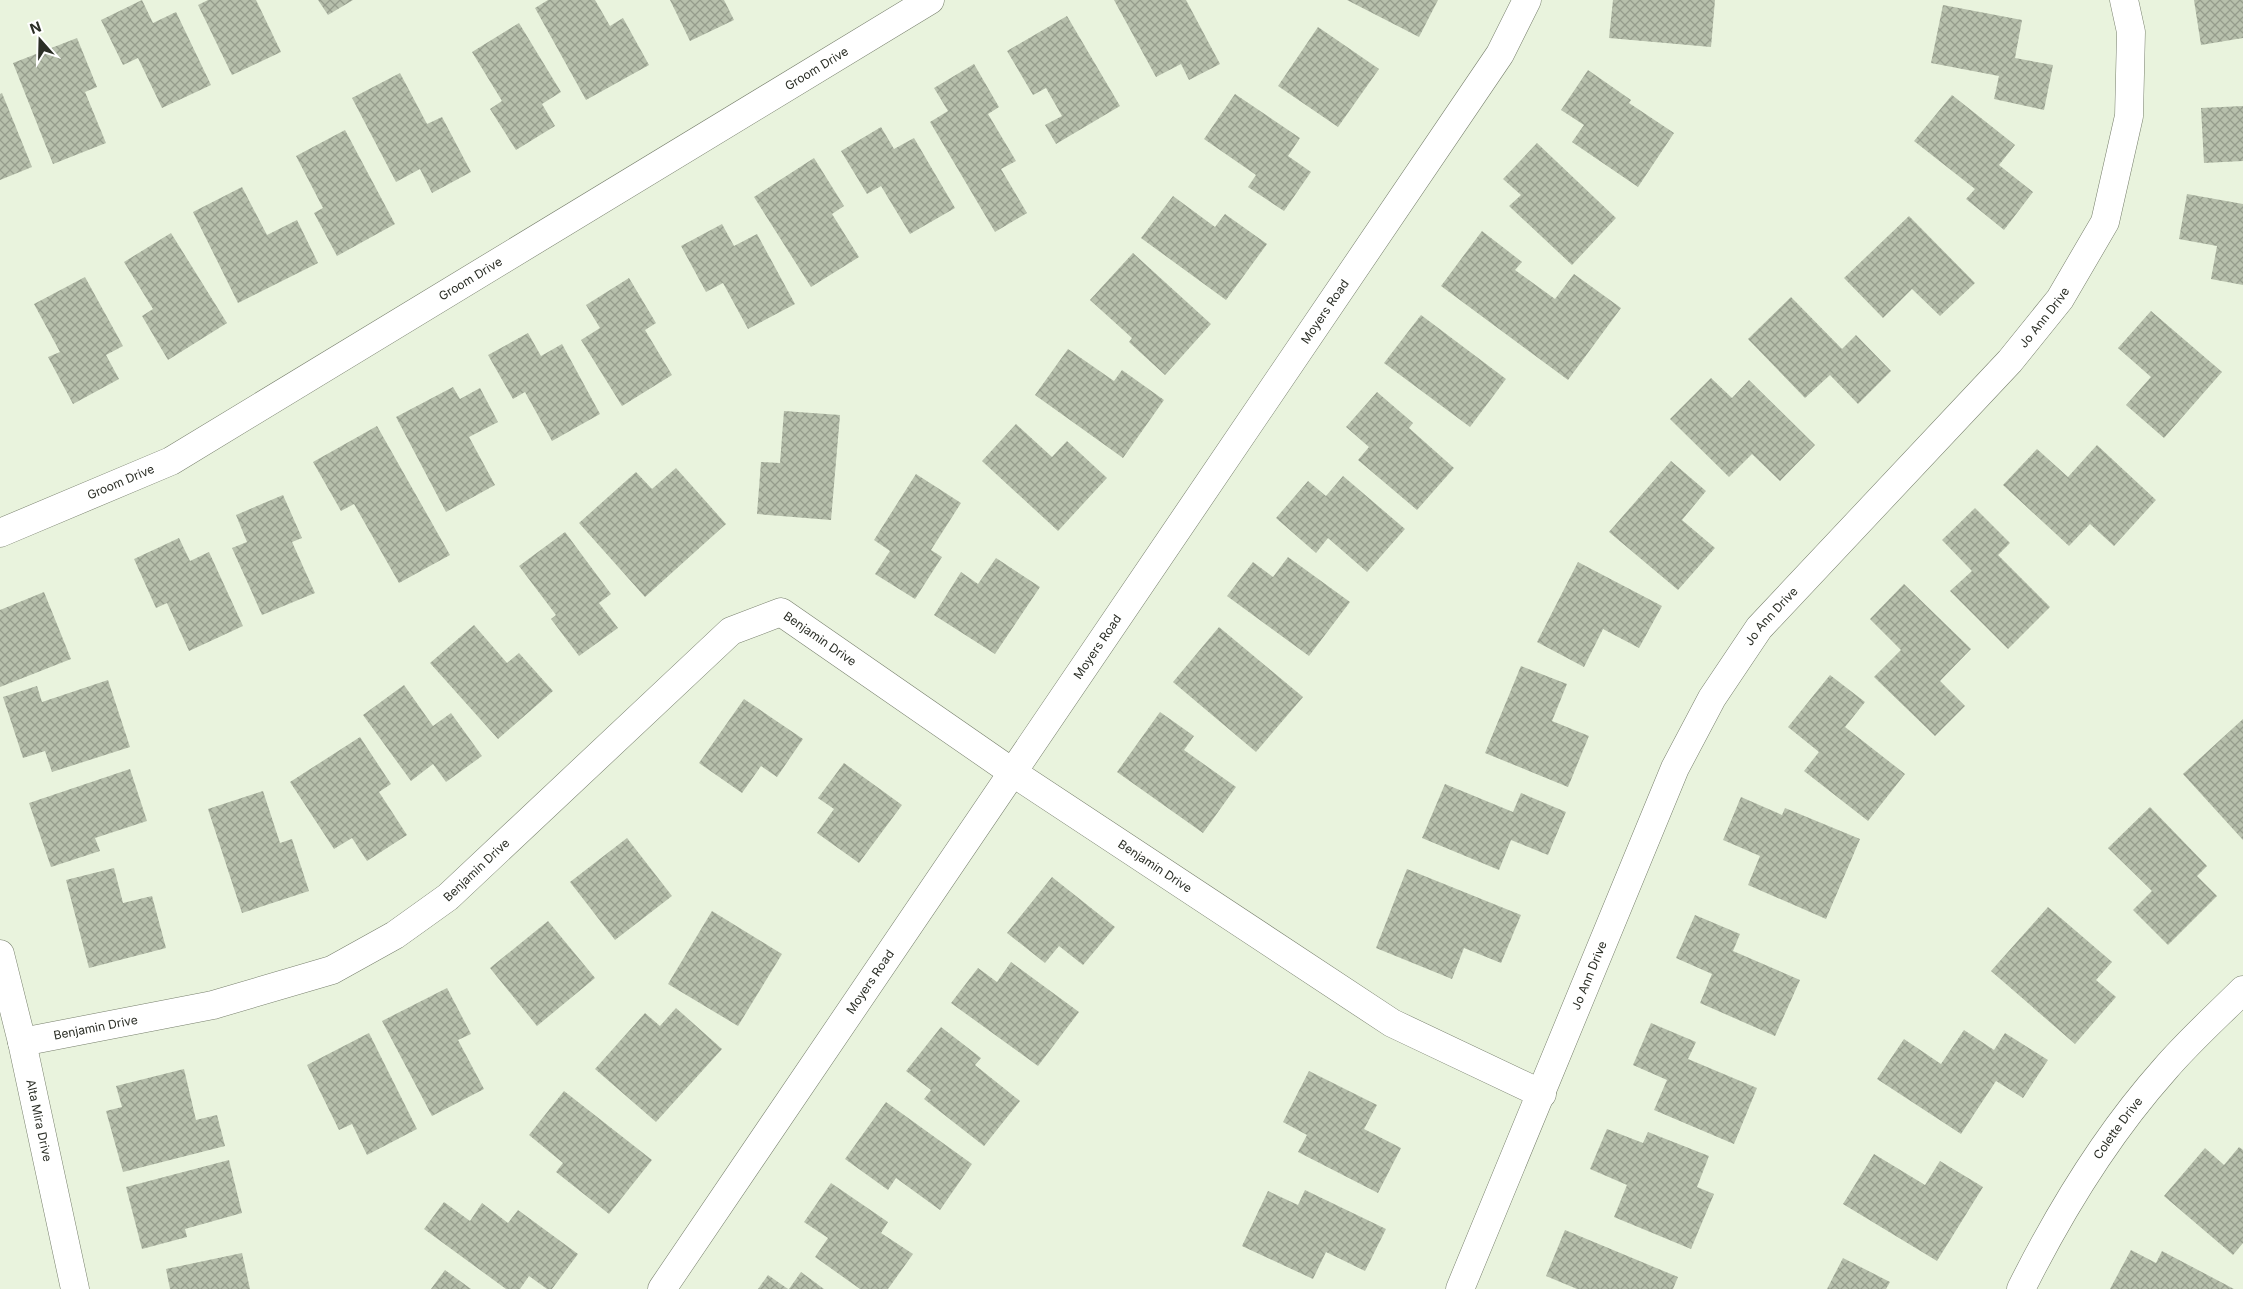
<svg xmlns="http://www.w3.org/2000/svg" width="2243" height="1289" font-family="Inter,sans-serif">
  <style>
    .building { fill: url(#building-cross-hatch) }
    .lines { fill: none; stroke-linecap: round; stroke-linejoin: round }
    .minor-casing { stroke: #777f6c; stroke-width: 29 }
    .minor { stroke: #fff; stroke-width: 28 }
    .labels { text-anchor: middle; stroke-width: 4; stroke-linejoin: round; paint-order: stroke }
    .street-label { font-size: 12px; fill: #2b2e26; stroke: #fff }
  </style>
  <defs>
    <pattern id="building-cross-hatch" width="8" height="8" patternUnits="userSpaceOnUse" patternTransform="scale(1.25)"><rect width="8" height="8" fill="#b7c0ac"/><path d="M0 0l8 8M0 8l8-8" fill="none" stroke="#959c8c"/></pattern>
  </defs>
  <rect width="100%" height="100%" fill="#e9f3dd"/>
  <g class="building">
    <path d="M142 0 153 23 176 12 211 85 162 108 138 58 123 65 101 20Z"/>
    <path d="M208 0H256L281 52 232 75 198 5Z"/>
    <path d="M318 0H353L328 15Z"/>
    <path d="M548 0H595L610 26 623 18 649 65 586 100 535 8Z"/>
    <path d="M670 0H724L734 20 690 41Z"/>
    <path d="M1114 0H1186L1220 64 1189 80 1181 64 1156 77Z"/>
    <path d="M1347 0H1438L1419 37Z"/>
    <path d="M1613 0H1715L1711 47 1609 38Z"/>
    <path d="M2194 0H2243V38L2201 45Z"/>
    <path d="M1943 5 2022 20 2015 58 2053 65 2044 110 1994 99 1999 76 1931 63Z"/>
    <path d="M1067 16 1120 106 1056 144 1045 125 1062 116 1046 88 1033 95 1007 51Z"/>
    <path d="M519 23 561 92 542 104 555 126 516 150 490 109 502 101 472 52Z"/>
    <path d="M1318 27 1379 69 1338 127 1278 86Z"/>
    <path d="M77 38 97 87 85 92 106 143 53 164 13 63Z"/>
    <path d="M974 64 999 107 988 114 1016 161 1001 169 1027 213 995 232 930 122 948 111 934 88Z"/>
    <path d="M1588 70 1631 100 1629 103 1674 133 1638 187 1572 142 1584 125 1561 110Z"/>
    <path d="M400 73 427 124 442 117 471 172 432 193 420 169 396 182 352 98Z"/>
    <path d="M2 93 32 167 0 180V94Z"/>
    <path d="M1235 94 1300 138 1288 156 1311 172 1284 211 1248 187 1256 175 1204 139Z"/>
    <path d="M1952 95 2015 145 1999 165 2033 192 2004 230 1966 199 1975 189 1914 141Z"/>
    <path d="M2243 106V161L2204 163 2201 108Z"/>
    <path d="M881 127 894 149 914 138 955 208 910 234 881 186 867 194 841 151Z"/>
    <path d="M345 130 395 224 337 256 314 213 323 208 296 156Z"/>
    <path d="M1537 143 1616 218 1572 265 1509 206 1521 195 1503 179Z"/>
    <path d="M814 158 844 206 832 214 859 257 811 287 754 197Z"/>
    <path d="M242 187 267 235 297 220 318 263 238 303 193 212Z"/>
    <path d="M2187 194 2243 204V285L2211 279 2217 246 2179 239Z"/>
    <path d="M1173 196 1215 227 1225 214 1267 244 1226 300 1141 238Z"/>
    <path d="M1909 216 1975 283 1940 316 1912 289 1883 318 1844 278Z"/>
    <path d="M722 224 734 246 757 234 795 304 748 329 723 283 706 292 681 246Z"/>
    <path d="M1482 231 1522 262 1515 270 1555 299 1574 274 1621 308 1568 380 1441 286Z"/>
    <path d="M171 233 227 323 168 360 142 316 153 309 124 262Z"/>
    <path d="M1133 253 1211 324 1165 375 1129 342 1132 338 1090 300Z"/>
    <path d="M85 277 123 346 106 355 119 379 73 404 48 357 60 352 34 304Z"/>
    <path d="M629 278 656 323 645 330 672 375 622 406 581 340 600 328 586 305Z"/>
    <path d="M1791 297 1842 349 1856 335 1891 371 1858 404 1830 375 1805 398 1748 339Z"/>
    <path d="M2151 311 2222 372 2164 438 2126 405 2151 377 2118 348Z"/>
    <path d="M1421 315 1506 379 1470 427 1384 363Z"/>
    <path d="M528 333 541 356 562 344 600 414 552 441 525 392 513 399 488 355Z"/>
    <path d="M1068 349 1114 381 1122 370 1164 400 1123 458 1035 395Z"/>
    <path d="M1711 378 1732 398 1749 380 1815 445 1780 481 1752 454 1729 477 1670 419Z"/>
    <path d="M453 387 460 399 480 388 498 422 469 437 495 485 446 512 396 417Z"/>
    <path d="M1377 392 1413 423 1409 428 1454 468 1417 510 1358 460 1369 447 1346 427Z"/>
    <path d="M784 411 840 415 831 520 757 514 761 462 780 463Z"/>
    <path d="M1016 424 1052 457 1067 441 1107 478 1058 531 982 461Z"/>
    <path d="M377 426 450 555 399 583 354 504 341 511 313 462Z"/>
    <path d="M2097 445 2156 500 2114 546 2090 524 2069 546 2003 485 2037 449 2068 477Z"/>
    <path d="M1671 461 1706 491 1682 520 1715 548 1678 590 1609 532Z"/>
    <path d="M676 468 726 524 645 597 579 523 636 472 652 489Z"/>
    <path d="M916 474 961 503 931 550 942 557 915 599 875 574 890 551 874 540Z"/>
    <path d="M1343 476 1405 529 1367 572 1328 538 1316 553 1276 518 1308 481 1326 496Z"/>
    <path d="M283 495 302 538 292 542 315 593 262 615 232 548 247 542 236 515Z"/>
    <path d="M1975 508 2010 543 1998 555 2050 607 2008 649 1950 591 1972 571 1942 540Z"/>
    <path d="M565 532 611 594 599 603 618 628 579 656 551 619 556 615 519 566Z"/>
    <path d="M179 538 190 561 209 552 243 626 189 651 167 603 156 608 134 559Z"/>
    <path d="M1288 557 1350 602 1309 656 1227 596 1253 562 1273 577Z"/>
    <path d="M996 558 1040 587 995 654 934 615 961 572 978 584Z"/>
    <path d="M1578 562 1662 606 1639 648 1603 629 1584 667 1537 642Z"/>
    <path d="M1904 584 1971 649 1940 681 1965 706 1935 736 1874 677 1901 650 1870 619Z"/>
    <path d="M44 592 71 659 0 687V610Z"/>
    <path d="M474 625 507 663 519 653 553 691 498 739 430 663Z"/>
    <path d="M1219 627 1303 697 1256 752 1173 682Z"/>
    <path d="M1521 666 1567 684 1552 721 1589 736 1568 787 1485 753Z"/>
    <path d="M1830 675 1865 702 1845 727 1905 774 1868 821 1804 771 1819 752 1788 727Z"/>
    <path d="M108 680 130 747 52 772 45 751 23 758 3 697 37 686 42 702Z"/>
    <path d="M404 685 433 726 451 713 482 756 446 782 433 764 411 781 363 715Z"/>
    <path d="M744 699 803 739 777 777 761 766 742 793 699 763Z"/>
    <path d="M1160 712 1194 736 1184 750 1236 787 1203 833 1117 772Z"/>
    <path d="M2243 719V840L2183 774Z"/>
    <path d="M360 737 391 784 379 792 407 835 367 861 352 838 334 849 290 782Z"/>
    <path d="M844 763 902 805 859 863 817 833 834 809 818 798Z"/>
    <path d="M130 769 147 821 95 838 100 851 51 867 29 803Z"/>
    <path d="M1445 784 1513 812 1521 793 1566 812 1548 855 1511 840 1499 870 1422 838Z"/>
    <path d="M263 791 280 843 292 839 309 891 242 913 208 809Z"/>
    <path d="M1741 797 1782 815 1785 808 1860 839 1826 919 1748 885 1760 856 1723 840Z"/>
    <path d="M2150 807 2207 866 2197 876 2217 896 2168 945 2133 910 2152 891 2108 848Z"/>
    <path d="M627 838 672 896 615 940 570 882Z"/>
    <path d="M114 868 123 903 152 896 166 948 89 968 66 880Z"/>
    <path d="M1407 869 1521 915 1501 963 1464 948 1452 979 1376 948Z"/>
    <path d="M1052 877 1115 927 1083 965 1059 946 1045 963 1007 933Z"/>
    <path d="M2048 907 2112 962 2096 980 2116 997 2075 1044 1991 971Z"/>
    <path d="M712 911 782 954 738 1026 668 984Z"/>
    <path d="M1695 915 1740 934 1733 951 1800 980 1775 1036 1700 1003 1712 974 1676 958Z"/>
    <path d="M548 921 595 978 537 1026 490 968Z"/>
    <path d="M1011 962 1079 1012 1038 1066 951 1003 978 968 997 982Z"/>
    <path d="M447 988 471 1034 458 1040 484 1089 432 1116 382 1021Z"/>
    <path d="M676 1008 722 1049 656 1122 595 1069 645 1013 660 1026Z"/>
    <path d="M1651 1023 1696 1042 1688 1059 1757 1088 1734 1144 1654 1110 1667 1080 1633 1065Z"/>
    <path d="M941 1027 981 1058 975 1065 1020 1101 984 1146 924 1099 931 1090 906 1071Z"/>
    <path d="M1964 1030 1994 1050 2005 1033 2048 1060 2023 1098 1996 1081 1961 1134 1877 1079 1904 1039 1941 1064Z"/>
    <path d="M369 1033 417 1129 367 1155 352 1124 339 1130 307 1065Z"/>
    <path d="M184 1069 196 1120 217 1115 225 1146 123 1172 106 1111 122 1107 116 1086Z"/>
    <path d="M1309 1071 1377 1105 1364 1129 1401 1148 1378 1193 1298 1152 1307 1135 1283 1122Z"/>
    <path d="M564 1091 652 1160 609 1214 556 1172 563 1163 529 1135Z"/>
    <path d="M886 1102 972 1164 940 1210 896 1178 888 1190 845 1159Z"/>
    <path d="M1607 1129 1643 1143 1648 1132 1709 1156 1697 1187 1714 1194 1691 1249 1614 1217 1627 1185 1590 1169Z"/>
    <path d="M2239 1147 2243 1150V1243L2233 1255 2164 1196 2205 1148 2224 1165Z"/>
    <path d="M1874 1154 1925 1185 1940 1161 1983 1187 1937 1261 1843 1204Z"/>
    <path d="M229 1160 242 1213 185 1229 187 1237 142 1249 126 1187Z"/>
    <path d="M831 1183 888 1222 881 1233 913 1254 888 1289H860L815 1257 828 1238 804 1222Z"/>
    <path d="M1305 1190 1386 1229 1365 1271 1326 1252 1313 1279 1242 1246 1268 1191 1298 1205Z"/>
    <path d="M444 1202 470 1221 482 1203 508 1223 518 1210 578 1254 552 1289H547L529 1276 520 1289H506L424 1229Z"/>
    <path d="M1565 1230 1678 1277 1673 1289H1577L1546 1276Z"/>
    <path d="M2131 1250 2156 1263 2162 1251 2234 1289H2110Z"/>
    <path d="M242 1253 250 1289H170L166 1269Z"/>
    <path d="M1843 1258 1890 1282 1886 1289H1827Z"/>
    <path d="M445 1270 471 1289H431Z"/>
    <path d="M801 1272 824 1289H789Z"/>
    <path d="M768 1275 788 1289H758Z"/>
  </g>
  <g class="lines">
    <defs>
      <g id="minor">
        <path id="s1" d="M0 533 171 461 930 0"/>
        <path id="s2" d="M0 954 22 1042 75 1289"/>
        <path id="s3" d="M22 1042 213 1005 332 970 395 935 448 897 731 631 781 612 1012 772 1392 1023 1542 1094"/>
        <path id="s4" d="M662 1289 1500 54 1527 0"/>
        <path id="s5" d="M1460 1289 1675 768 1712 698 1759 628 2010 361 2060 299 2105 222 2129 116 2131 32 2124 0"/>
        <path id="s6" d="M2021 1289C2060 1211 2107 1134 2165 1069 2189 1041 2217 1016 2243 990"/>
      </g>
    </defs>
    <use href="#minor" class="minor-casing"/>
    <use href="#minor" class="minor"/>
  </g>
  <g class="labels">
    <g class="street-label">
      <text dy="4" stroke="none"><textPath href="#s1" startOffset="941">Groom Drive</textPath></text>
      <text dy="4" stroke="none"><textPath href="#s1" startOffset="536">Groom Drive</textPath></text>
      <text dy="4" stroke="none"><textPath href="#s4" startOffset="1181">Moyers Road</textPath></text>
      <text dy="4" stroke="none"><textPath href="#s5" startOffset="1149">Jo Ann Drive</textPath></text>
      <text dy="4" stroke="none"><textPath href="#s1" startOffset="131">Groom Drive</textPath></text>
      <text dy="4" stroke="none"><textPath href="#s5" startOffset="744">Jo Ann Drive</textPath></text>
      <text dy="4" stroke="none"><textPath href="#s3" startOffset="945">Benjamin Drive</textPath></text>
      <text dy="4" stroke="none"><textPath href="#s4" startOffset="776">Moyers Road</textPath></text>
      <text dy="4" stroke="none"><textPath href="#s3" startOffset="1350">Benjamin Drive</textPath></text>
      <text dy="4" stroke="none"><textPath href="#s3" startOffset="495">Benjamin Drive</textPath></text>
      <text dy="4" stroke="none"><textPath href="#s5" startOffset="339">Jo Ann Drive</textPath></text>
      <text dy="4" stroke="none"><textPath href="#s4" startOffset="371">Moyers Road</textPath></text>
      <text dy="4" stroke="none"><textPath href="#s3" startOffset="75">Benjamin Drive</textPath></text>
      <text dy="4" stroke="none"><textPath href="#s2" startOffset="171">Alta Mira Drive</textPath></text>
      <text dy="4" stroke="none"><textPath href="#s6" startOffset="188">Colette Drive</textPath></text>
    </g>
  </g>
  <g transform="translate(40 40) rotate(340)" stroke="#ffffff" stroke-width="4" paint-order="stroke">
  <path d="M0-4L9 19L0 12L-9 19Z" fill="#2b2e26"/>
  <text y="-8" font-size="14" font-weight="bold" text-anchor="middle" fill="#2b2e26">N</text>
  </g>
</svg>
